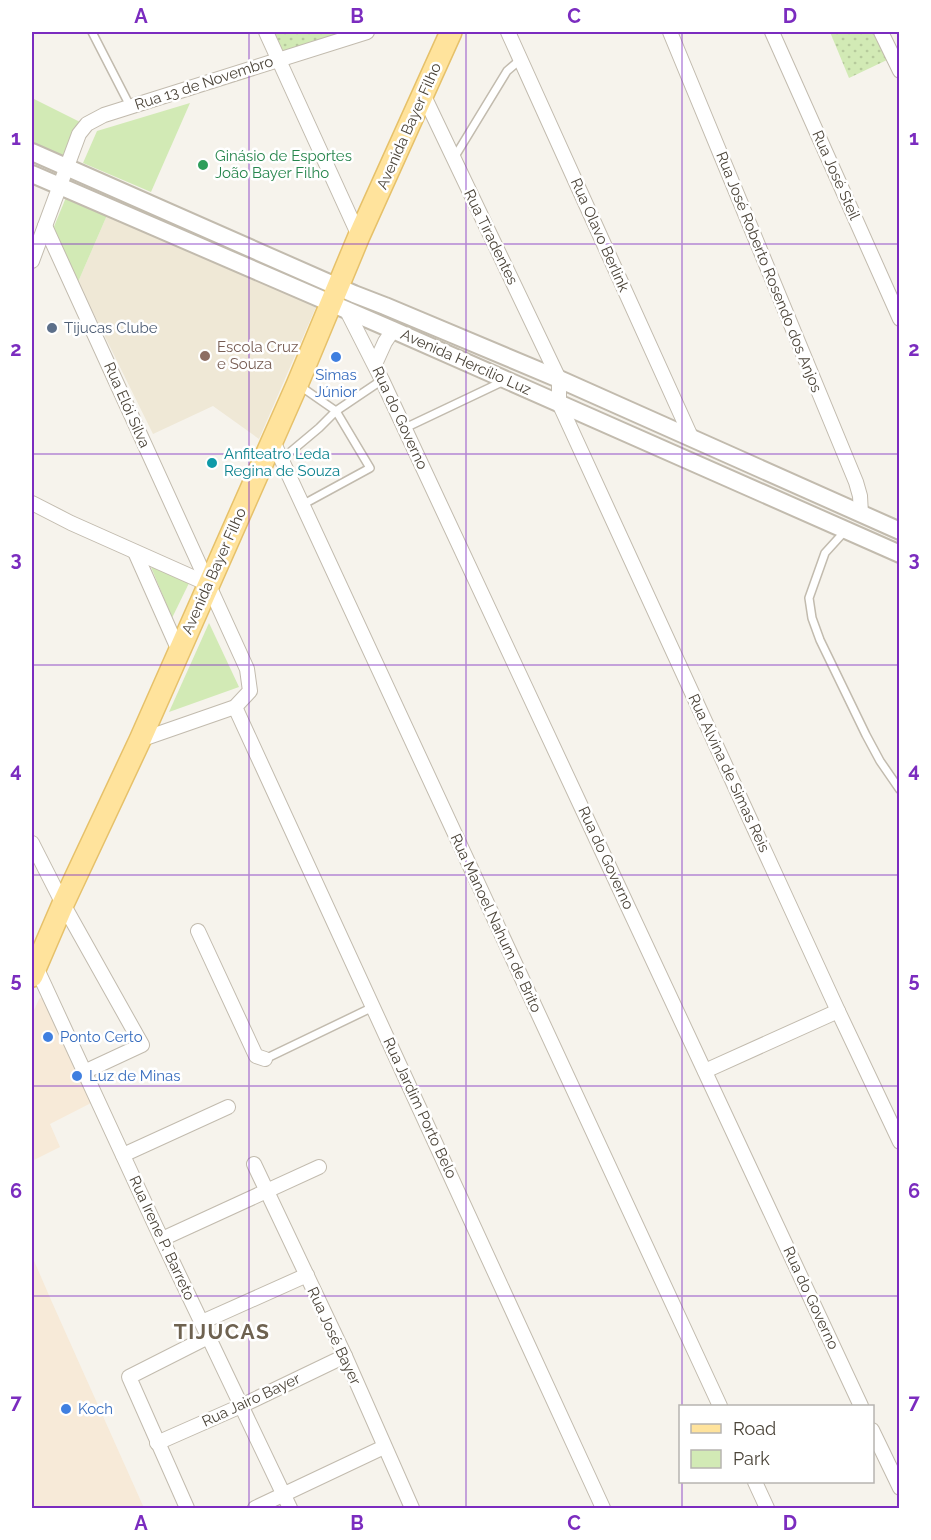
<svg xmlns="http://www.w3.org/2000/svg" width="931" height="1540" font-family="Raleway,sans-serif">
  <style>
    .commercial { fill: #f7ead8 }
    .education { fill: #efe8d6 }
    .grass { fill: url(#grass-dots) }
    .green { fill: #d2eab5 }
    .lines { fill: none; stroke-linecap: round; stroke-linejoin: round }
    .service-casing { stroke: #c2bbae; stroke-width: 10 }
    .minor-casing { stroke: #c2bbae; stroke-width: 16 }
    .tertiary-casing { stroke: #c2bbae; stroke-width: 20 }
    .primary-casing { stroke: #e6c16a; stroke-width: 24 }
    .service { stroke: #fff; stroke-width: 7 }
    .minor { stroke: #fff; stroke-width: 14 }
    .tertiary { stroke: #fff; stroke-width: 16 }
    .primary { stroke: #ffe39c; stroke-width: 21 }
    .grid { fill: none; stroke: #7b2cbf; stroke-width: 1.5; stroke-opacity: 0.55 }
    .leisure-dot { fill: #2e9e5b; stroke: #fff; stroke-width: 2 }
    .service-dot { fill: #5c6f8a; stroke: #fff; stroke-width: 2 }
    .education-dot { fill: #8d6e63; stroke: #fff; stroke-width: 2 }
    .shop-dot { fill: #3f7fe0; stroke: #fff; stroke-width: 2 }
    .culture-dot { fill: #0f9aa8; stroke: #fff; stroke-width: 2 }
    .labels { text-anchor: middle; stroke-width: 5; stroke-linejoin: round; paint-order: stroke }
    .street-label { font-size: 15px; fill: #4b4439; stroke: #fff }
    .leisure-label { font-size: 15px; fill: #27864d; stroke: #fff; text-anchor: start }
    .service-label { font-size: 15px; fill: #4e5e75; stroke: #fff; text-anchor: start }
    .education-label { font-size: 15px; fill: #785e54; stroke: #fff; text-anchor: start }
    .shop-label { font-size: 15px; fill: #366cbe; stroke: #fff; text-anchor: start }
    .culture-label { font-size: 15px; fill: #0d838f; stroke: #fff; text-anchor: start }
    .district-label { font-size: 21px; font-weight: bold; letter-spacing: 1.5px; fill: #6e6250; stroke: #fff }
    .neatline { fill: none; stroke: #7b2cbf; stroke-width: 2 }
    .grid-label { font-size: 20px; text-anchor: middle; font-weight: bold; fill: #7b2cbf }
  </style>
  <defs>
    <pattern id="grass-dots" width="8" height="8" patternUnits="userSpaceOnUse" patternTransform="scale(1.5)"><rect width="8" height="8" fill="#d2eab5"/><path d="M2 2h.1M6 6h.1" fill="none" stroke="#b6ca9c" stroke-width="1.8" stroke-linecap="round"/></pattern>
  </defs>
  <rect width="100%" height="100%" fill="#f6f3ec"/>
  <g class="commercial">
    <path d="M42 997H47L95 1101 50 1124 60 1147 32 1161V1015L39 999Z"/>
    <path d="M32 1256 51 1300 144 1508H32Z"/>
  </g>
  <path class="education" d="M108 213 316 307 259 439 213 406 153 434 78 282Z"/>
  <g class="grass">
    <path d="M274 32H345L284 54Z"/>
    <path d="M830 32H876L889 59 849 78Z"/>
  </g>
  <g class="green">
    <path d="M32 98 82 123 61 158 32 144Z"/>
    <path d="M190 103 151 192 83 163 97 131Z"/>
    <path d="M67 195 108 213 78 282 53 229Z"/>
    <path d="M151 567 190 581 172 618Z"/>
    <path d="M209 623 239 687 169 712Z"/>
  </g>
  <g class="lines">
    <defs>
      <g id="service">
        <path d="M92 32 130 106"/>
        <path d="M454 158 507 71 521 59"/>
        <path d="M300 386 336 411 382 380"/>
        <path d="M405 428 504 381"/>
        <path d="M282 459 319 428 336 411 370 468 302 505"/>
        <path d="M845 531 825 553 809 598 812 618 820 640 866 735 880 761 900 790"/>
        <path d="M265 1059 373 1007"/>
      </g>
      <g id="minor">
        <path d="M266 32 359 236"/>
        <path d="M508 32 692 439"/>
        <path d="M670 32 856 482 860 496 861 514"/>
        <path d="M772 32 900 319"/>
        <path d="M881 32 900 71"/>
        <path d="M423 94 559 379V403L838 1011 900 1142"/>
        <path d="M45 226 247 669 250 691 235 707 140 740"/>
        <path d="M32 261 79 134 87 124 104 115 367 32"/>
        <path d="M347 311 382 380 861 1406"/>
        <path d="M375 364 385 342 393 330"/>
        <path d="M272 439 720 1406"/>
        <path d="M32 503 71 523 208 584"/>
        <path d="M135 552 179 651"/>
        <path d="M235 707 603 1508"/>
        <path d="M32 843 63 904 142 1045 84 1072"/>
        <path d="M198 931 256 1056 265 1059"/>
        <path d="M36 967 156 1227 290 1508"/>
        <path d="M705 1071 838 1011"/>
        <path d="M123 1155 228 1107"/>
        <path d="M254 1164 345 1356 412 1508"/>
        <path d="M162 1239 319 1167"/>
        <path d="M202 1322 307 1275"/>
        <path d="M872 1430 900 1488"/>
        <path d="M157 1443 241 1406 345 1356"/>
        <path d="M755 1482 767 1508"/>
        <path d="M187 1508 129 1377 208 1337"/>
        <path d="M255 1508 384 1447"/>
      </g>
      <g id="tertiary">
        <path d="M32 152 354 294 385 306 559 379 900 531"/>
        <path d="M32 174 393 330 900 554"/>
      </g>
      <path id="primary" d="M32 976 63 904 140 740 297 385 359 236 451 32"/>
    </defs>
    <use href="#service" class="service-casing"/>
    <use href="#minor" class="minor-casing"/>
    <use href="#tertiary" class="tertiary-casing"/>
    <use href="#primary" class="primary-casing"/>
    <use href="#service" class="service"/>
    <use href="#minor" class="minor"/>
    <use href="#tertiary" class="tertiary"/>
    <use href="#primary" class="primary"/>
  </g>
  <path class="grid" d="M249 32V1508M466 32V1508M682 32V1406M32 244H900M32 454H900M32 665H900M32 875H900M32 1086H900M32 1296H900M682 1482V1508"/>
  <circle class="leisure-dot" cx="203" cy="165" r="6"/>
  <circle class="service-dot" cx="52" cy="328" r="6"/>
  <circle class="education-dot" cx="205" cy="356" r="6"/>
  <g class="shop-dot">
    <circle cx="336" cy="357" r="6"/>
    <circle cx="48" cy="1037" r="6"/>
    <circle cx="77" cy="1076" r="6"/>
    <circle cx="66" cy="1409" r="6"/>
  </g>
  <circle class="culture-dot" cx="212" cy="463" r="6"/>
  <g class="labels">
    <g class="street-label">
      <text transform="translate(204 83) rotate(-18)" y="5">Rua 13 de Novembro</text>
      <text transform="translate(409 126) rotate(-66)" y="5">Avenida Bayer Filho</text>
      <text transform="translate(836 175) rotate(66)" y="5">Rua José Steil</text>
      <text transform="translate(600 235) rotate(66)" y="5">Rua Olavo Berlink</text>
      <text transform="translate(491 237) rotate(64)" y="5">Rua Tiradentes</text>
      <text transform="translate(769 272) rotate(68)" y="5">Rua José Roberto Rosendo dos Anjos</text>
      <text transform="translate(466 362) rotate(24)" y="5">Avenida Hercílio Luz</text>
      <text transform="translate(127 405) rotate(66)" y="5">Rua Elói Silva</text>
      <text transform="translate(400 418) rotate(65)" y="5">Rua do Governo</text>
      <text transform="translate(214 571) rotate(-66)" y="5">Avenida Bayer Filho</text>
      <text transform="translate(729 773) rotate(65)" y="5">Rua Alvina de Simas Reis</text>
      <text transform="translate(606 858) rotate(65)" y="5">Rua do Governo</text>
      <text transform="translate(496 923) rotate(65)" y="5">Rua Manoel Nahum de Brito</text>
      <text transform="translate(420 1108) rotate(65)" y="5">Rua Jardim Porto Belo</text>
      <text transform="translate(162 1238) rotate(65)" y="5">Rua Irene P. Barreto</text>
      <text transform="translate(811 1298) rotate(65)" y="5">Rua do Governo</text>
      <text transform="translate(334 1336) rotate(65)" y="5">Rua José Bayer</text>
      <text transform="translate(251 1400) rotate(-25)" y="5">Rua Jairo Bayer</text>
    </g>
    <g class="leisure-label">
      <text x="215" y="161">Ginásio de Esportes<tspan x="215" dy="17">João Bayer Filho</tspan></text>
    </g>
    <g class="service-label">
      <text x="64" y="333">Tijucas Clube</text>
    </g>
    <g class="education-label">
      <text x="217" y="352">Escola Cruz<tspan x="217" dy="17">e Souza</tspan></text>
    </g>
    <g class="shop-label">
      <text x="336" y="380" text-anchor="middle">Simas<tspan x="336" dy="17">Júnior</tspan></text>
      <text x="60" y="1042">Ponto Certo</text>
      <text x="89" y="1081">Luz de Minas</text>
      <text x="78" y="1414">Koch</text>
    </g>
    <g class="culture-label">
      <text x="224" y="459">Anfiteatro Leda<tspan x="224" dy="17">Regina de Souza</tspan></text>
    </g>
    <g class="district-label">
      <text x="222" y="1339">TIJUCAS</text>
    </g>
  </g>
  <rect width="931" height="1540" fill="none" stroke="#ffffff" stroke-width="66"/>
  <rect x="679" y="1405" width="195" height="78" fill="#ffffff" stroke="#b7b4b0" stroke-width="1.5"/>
  <rect x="691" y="1424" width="30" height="9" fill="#ffe39c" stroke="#b7b4b0" stroke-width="1.5"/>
  <text x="733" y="1435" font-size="18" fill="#4b4439">Road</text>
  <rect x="691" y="1450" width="30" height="18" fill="#d2eab5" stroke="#b7b4b0" stroke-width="1.5"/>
  <text x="733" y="1465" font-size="18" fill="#4b4439">Park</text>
  <rect x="33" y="33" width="865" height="1474" class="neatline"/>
  <g class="grid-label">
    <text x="141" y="23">A</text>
    <text x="357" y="23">B</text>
    <text x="574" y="23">C</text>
    <text x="790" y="23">D</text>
    <text x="16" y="145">1</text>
    <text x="914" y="145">1</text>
    <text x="16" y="356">2</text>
    <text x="914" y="356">2</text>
    <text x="16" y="566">3</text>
    <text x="914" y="566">3</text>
    <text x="16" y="777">4</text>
    <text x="914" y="777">4</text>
    <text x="16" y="987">5</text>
    <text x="914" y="987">5</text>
    <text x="16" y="1198">6</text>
    <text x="914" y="1198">6</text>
    <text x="16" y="1409">7</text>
    <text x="914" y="1409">7</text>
    <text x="141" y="1530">A</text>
    <text x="357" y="1530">B</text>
    <text x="574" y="1530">C</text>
    <text x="790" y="1530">D</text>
  </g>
</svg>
